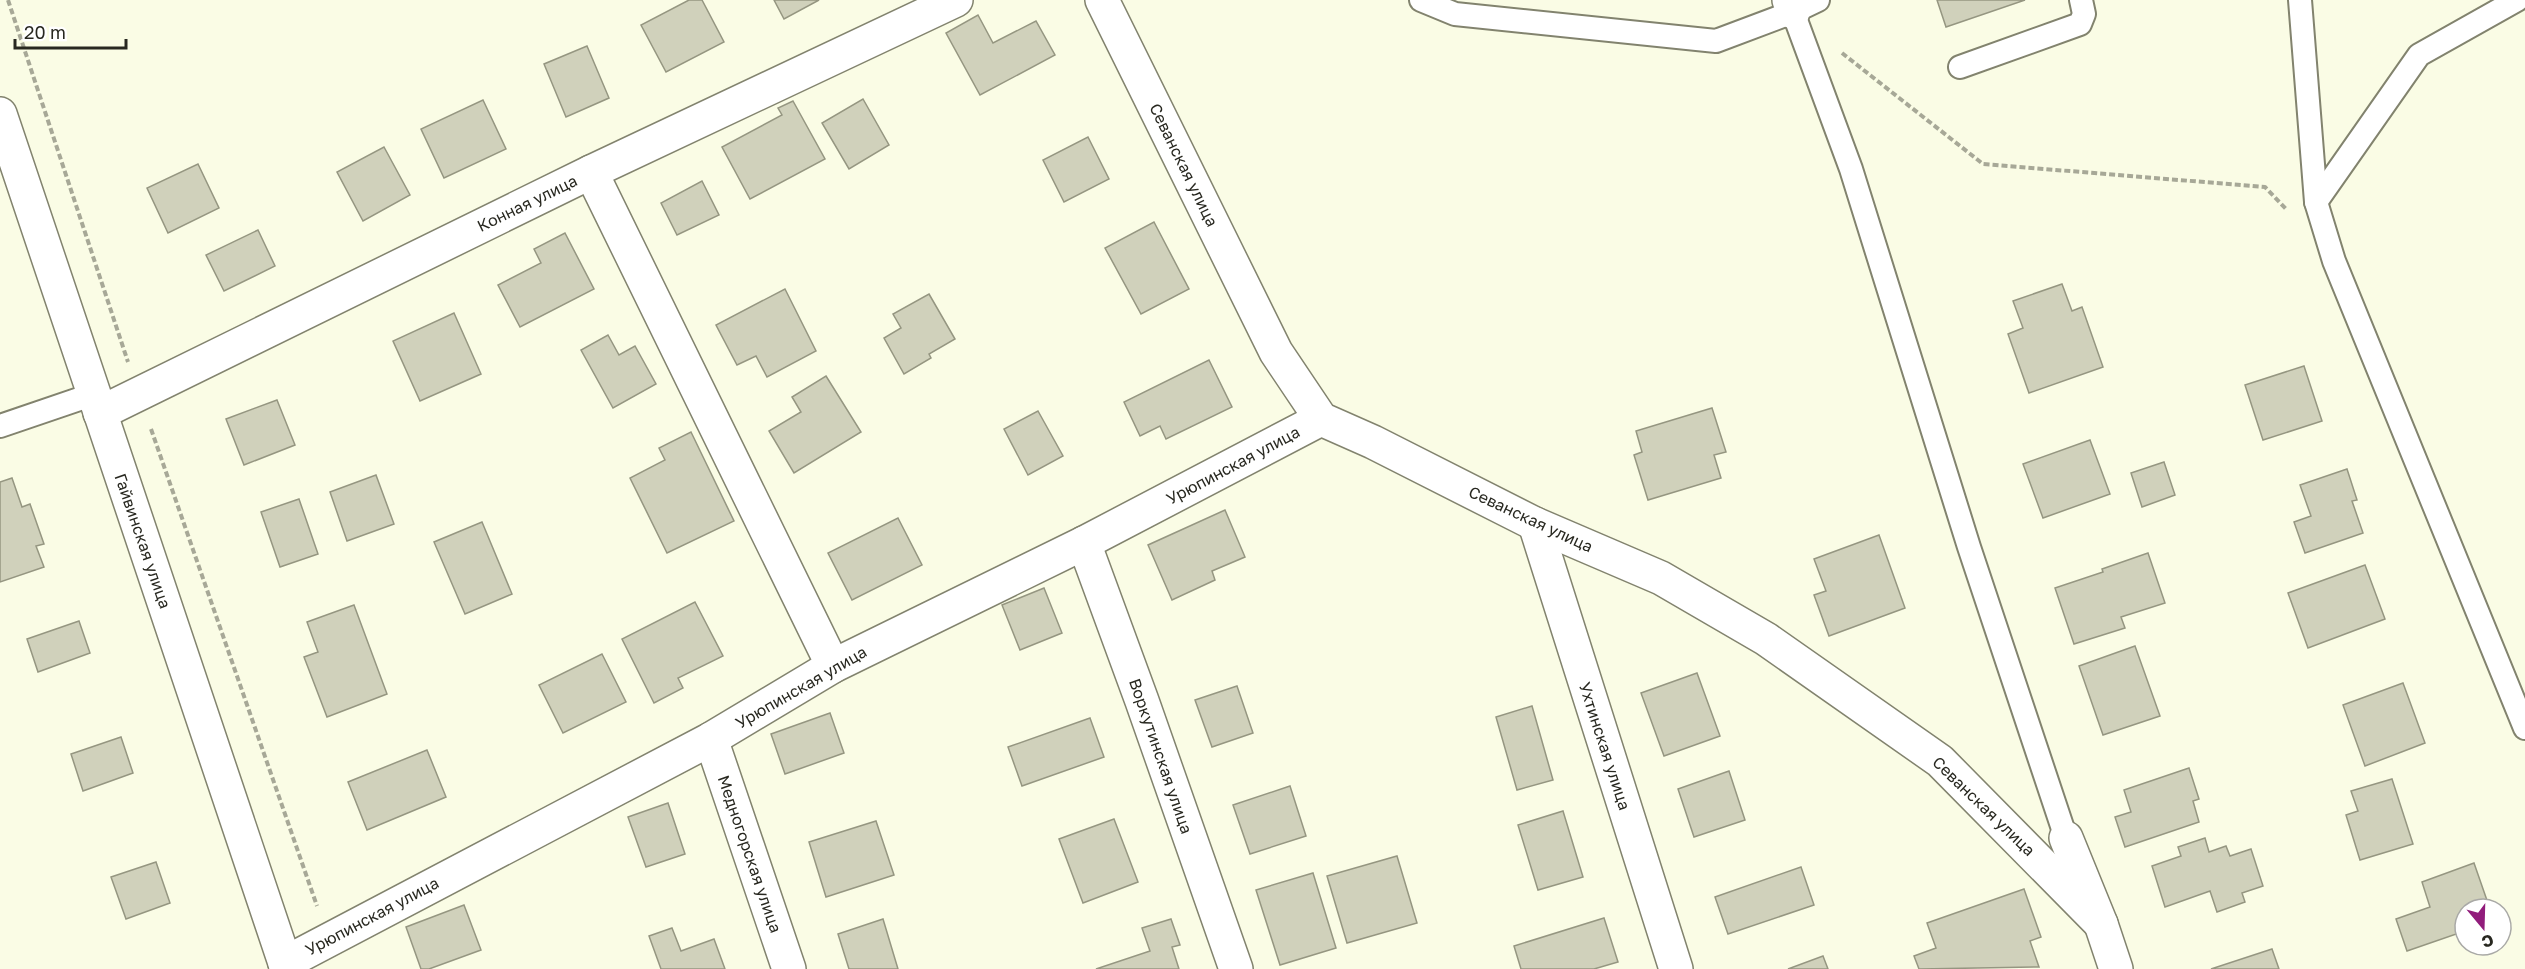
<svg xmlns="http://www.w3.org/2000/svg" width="2525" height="969" font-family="'Golos Text',sans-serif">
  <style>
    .building { fill: #d0d1bb; stroke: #959681; stroke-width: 1.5 }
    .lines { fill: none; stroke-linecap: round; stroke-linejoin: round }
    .service-casing { stroke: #82836e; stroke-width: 26 }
    .minor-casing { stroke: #82836e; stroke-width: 36 }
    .path { stroke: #a7a897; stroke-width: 4; stroke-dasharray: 6 3; stroke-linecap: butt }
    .service { stroke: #fff; stroke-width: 22 }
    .minor { stroke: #fff; stroke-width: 33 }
    .labels { text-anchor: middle; stroke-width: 5; stroke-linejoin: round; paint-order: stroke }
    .street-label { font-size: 16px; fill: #282820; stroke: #fff }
  </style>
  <rect width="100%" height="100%" fill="#fafce5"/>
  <g class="building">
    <path d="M689 0H702L724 42 666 72 641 25Z"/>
    <path d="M774 0H819L784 19Z"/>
    <path d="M1937 0H2025L1946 27Z"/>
    <path d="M978 15 993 43 1036 21 1055 55 980 95 946 33Z"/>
    <path d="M587 46 609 98 566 117 544 64Z"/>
    <path d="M863 99 889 145 849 169 822 123Z"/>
    <path d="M483 100 506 149 444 178 421 129Z"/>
    <path d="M793 101 825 159 750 199 722 147 782 115 778 108Z"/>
    <path d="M1088 137 1109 179 1064 202 1043 160Z"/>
    <path d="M384 147 410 195 363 221 337 172Z"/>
    <path d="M198 164 219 208 168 233 147 188Z"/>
    <path d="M702 181 719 215 677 235 661 203Z"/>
    <path d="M1154 222 1189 289 1141 314 1105 248Z"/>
    <path d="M258 230 275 266 224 291 206 255Z"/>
    <path d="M565 233 594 289 520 327 498 285 541 263 534 249Z"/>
    <path d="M2062 284 2072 311 2082 307 2103 367 2029 393 2008 334 2023 328 2013 301Z"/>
    <path d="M785 289 816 351 767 377 756 356 737 365 716 325Z"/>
    <path d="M929 294 955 339 929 354 931 358 904 374 884 338 901 328 893 314Z"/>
    <path d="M454 313 481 374 420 401 393 341Z"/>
    <path d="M608 335 619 355 635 346 656 384 613 408 581 350Z"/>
    <path d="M1209 360 1232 407 1166 439 1160 426 1140 436 1124 402Z"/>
    <path d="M2304 366 2322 421 2263 440 2245 385Z"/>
    <path d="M826 376 861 432 794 473 769 431 801 412 792 397Z"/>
    <path d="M277 400 295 445 244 465 226 419Z"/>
    <path d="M1712 408 1726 452 1714 455 1721 478 1648 500 1634 455 1642 452 1636 431Z"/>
    <path d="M1038 411 1063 456 1028 475 1004 429Z"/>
    <path d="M691 432 734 521 667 553 630 478 665 460 659 448Z"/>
    <path d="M2090 440 2110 494 2043 518 2023 464Z"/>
    <path d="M2164 462 2175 495 2142 507 2131 473Z"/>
    <path d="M2347 469 2357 500 2352 501 2363 533 2305 553 2294 522 2311 516 2300 485Z"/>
    <path d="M376 475 394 524 347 541 330 492Z"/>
    <path d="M12 478 22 507 30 504 44 544 36 546 44 567 0 582V482Z"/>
    <path d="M299 499 318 554 280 567 261 512Z"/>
    <path d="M1225 510 1245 557 1212 571 1215 580 1172 600 1148 545Z"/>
    <path d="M898 518 922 565 852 600 828 553Z"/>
    <path d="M482 522 512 594 465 614 434 542Z"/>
    <path d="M1879 535 1905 608 1829 636 1814 595 1826 591 1814 559Z"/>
    <path d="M2148 553 2165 603 2121 617 2125 628 2074 644 2055 588 2103 572 2102 569Z"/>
    <path d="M2365 565 2385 619 2308 648 2288 593Z"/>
    <path d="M1044 588 1062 633 1020 650 1002 605Z"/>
    <path d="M695 602 723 656 678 678 683 688 654 703 622 639Z"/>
    <path d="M354 605 387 694 327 717 304 657 318 652 307 622Z"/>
    <path d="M79 621 90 653 38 672 27 639Z"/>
    <path d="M2135 646 2160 716 2103 735 2079 666Z"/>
    <path d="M602 654 626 702 563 733 539 685Z"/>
    <path d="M1697 673 1720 736 1664 756 1641 693Z"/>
    <path d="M2403 683 2425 743 2365 766 2343 705Z"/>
    <path d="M1237 686 1253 733 1212 747 1195 700Z"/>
    <path d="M1532 706 1553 780 1517 790 1496 717Z"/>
    <path d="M830 713 844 753 785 774 771 734Z"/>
    <path d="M1090 718 1104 757 1022 786 1008 747Z"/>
    <path d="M121 737 133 773 83 791 71 754Z"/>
    <path d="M427 750 446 797 367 830 348 782Z"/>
    <path d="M2189 768 2199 799 2193 801 2199 822 2125 847 2115 817 2131 812 2124 790Z"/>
    <path d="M1729 771 1745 820 1694 837 1678 789Z"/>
    <path d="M2392 779 2413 844 2360 860 2346 815 2358 811 2351 791Z"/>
    <path d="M1290 786 1306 836 1250 854 1233 805Z"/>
    <path d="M668 803 685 854 646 867 628 817Z"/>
    <path d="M1563 811 1583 877 1538 890 1518 825Z"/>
    <path d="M1114 819 1138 882 1083 903 1059 839Z"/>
    <path d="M876 821 894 875 826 897 809 842Z"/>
    <path d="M2205 838 2209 852 2226 846 2230 856 2251 849 2263 886 2242 893 2245 902 2217 912 2210 891 2165 907 2152 866 2181 856 2178 847Z"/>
    <path d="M1397 856 1417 923 1347 943 1327 876Z"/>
    <path d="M156 862 170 903 126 919 111 877Z"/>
    <path d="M2474 863 2490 909H2465V931L2407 951 2396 919 2430 907 2422 882Z"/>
    <path d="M1801 867 1814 905 1728 934 1715 897Z"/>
    <path d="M1313 873 1336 948 1280 965 1256 890Z"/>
    <path d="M2024 889 2041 937 2030 941 2039 967 1919 969 1914 956 1936 948 1927 923Z"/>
    <path d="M464 905 481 950 429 969H421L406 927Z"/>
    <path d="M1604 918 1618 962 1594 969H1521L1514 946Z"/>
    <path d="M883 919 898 969H849L838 934Z"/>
    <path d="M1171 919 1180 945 1172 947 1179 969H1096L1150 951 1142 928Z"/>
    <path d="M672 928 681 951 714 939 725 969H661L649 936Z"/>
    <path d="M2272 949 2279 969H2211Z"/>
    <path d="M1823 956 1828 969H1788Z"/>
  </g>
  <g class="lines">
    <defs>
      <g id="service">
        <path d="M1421 0 1455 14 1716 41 1793 12 1818 0"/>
        <path d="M2300 0 2316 202 2334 261 2525 728"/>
        <path d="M1793 12 1851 169 1969 547 2066 838"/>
        <path d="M1960 67 2080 24 2084 14 2081 0"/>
        <path d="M2316 202 2419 55 2517 0"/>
        <path d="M0 426 94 394"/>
      </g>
      <g id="minor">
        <path d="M1102 0 1276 352 1321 419 1373 442 1535 524 1661 578 1766 639 1940 761 2101 924"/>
        <path d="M1789 0 1793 12"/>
        <path d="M0 114 287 969"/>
        <path d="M591 172 833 666"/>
        <path d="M100 413 591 172 956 0"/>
        <path d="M1535 524 1676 969"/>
        <path d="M1084 543 1142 701 1236 969"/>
        <path d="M711 739 789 969"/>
        <path d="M2066 838 2101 924 2116 969"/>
        <path d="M285 963 711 739 833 666 1084 543 1321 419"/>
      </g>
    </defs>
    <use href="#service" class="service-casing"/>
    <use href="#minor" class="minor-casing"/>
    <g class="path">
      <path d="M8 0 128 362"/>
      <path d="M1842 53 1983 164 2265 187 2286 209"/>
      <path d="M151 429 317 906"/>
    </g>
    <use href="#service" class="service"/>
    <use href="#minor" class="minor"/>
  </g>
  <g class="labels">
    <g class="street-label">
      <text transform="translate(1184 165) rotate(64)" y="6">Севанская улица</text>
      <text transform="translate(527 203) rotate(-26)" y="6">Конная улица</text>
      <text transform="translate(1233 465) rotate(-28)" y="6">Урюпинская улица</text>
      <text transform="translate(1531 519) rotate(25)" y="6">Севанская улица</text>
      <text transform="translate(143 541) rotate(71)" y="6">Гайвинская улица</text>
      <text transform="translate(801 687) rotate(-30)" y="6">Урюпинская улица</text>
      <text transform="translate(1605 746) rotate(72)" y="6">Ухтинская улица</text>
      <text transform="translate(1161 756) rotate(71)" y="6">Воркутинская улица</text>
      <text transform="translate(1984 806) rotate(44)" y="6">Севанская улица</text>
      <text transform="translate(750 854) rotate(71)" y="6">Медногорская улица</text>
      <text transform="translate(372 916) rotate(-28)" y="6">Урюпинская улица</text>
    </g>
  </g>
  <g transform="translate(2483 927) rotate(161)"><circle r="28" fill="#ffffff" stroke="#a9a9a6" stroke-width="1.5"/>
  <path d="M0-4.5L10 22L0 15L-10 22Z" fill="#911c7b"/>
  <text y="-9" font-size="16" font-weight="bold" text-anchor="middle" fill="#282820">С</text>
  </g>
  <path d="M15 39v9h111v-9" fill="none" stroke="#282820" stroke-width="3"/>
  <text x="24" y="39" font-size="18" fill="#282820" stroke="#ffffff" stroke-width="4.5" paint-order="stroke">20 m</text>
</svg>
